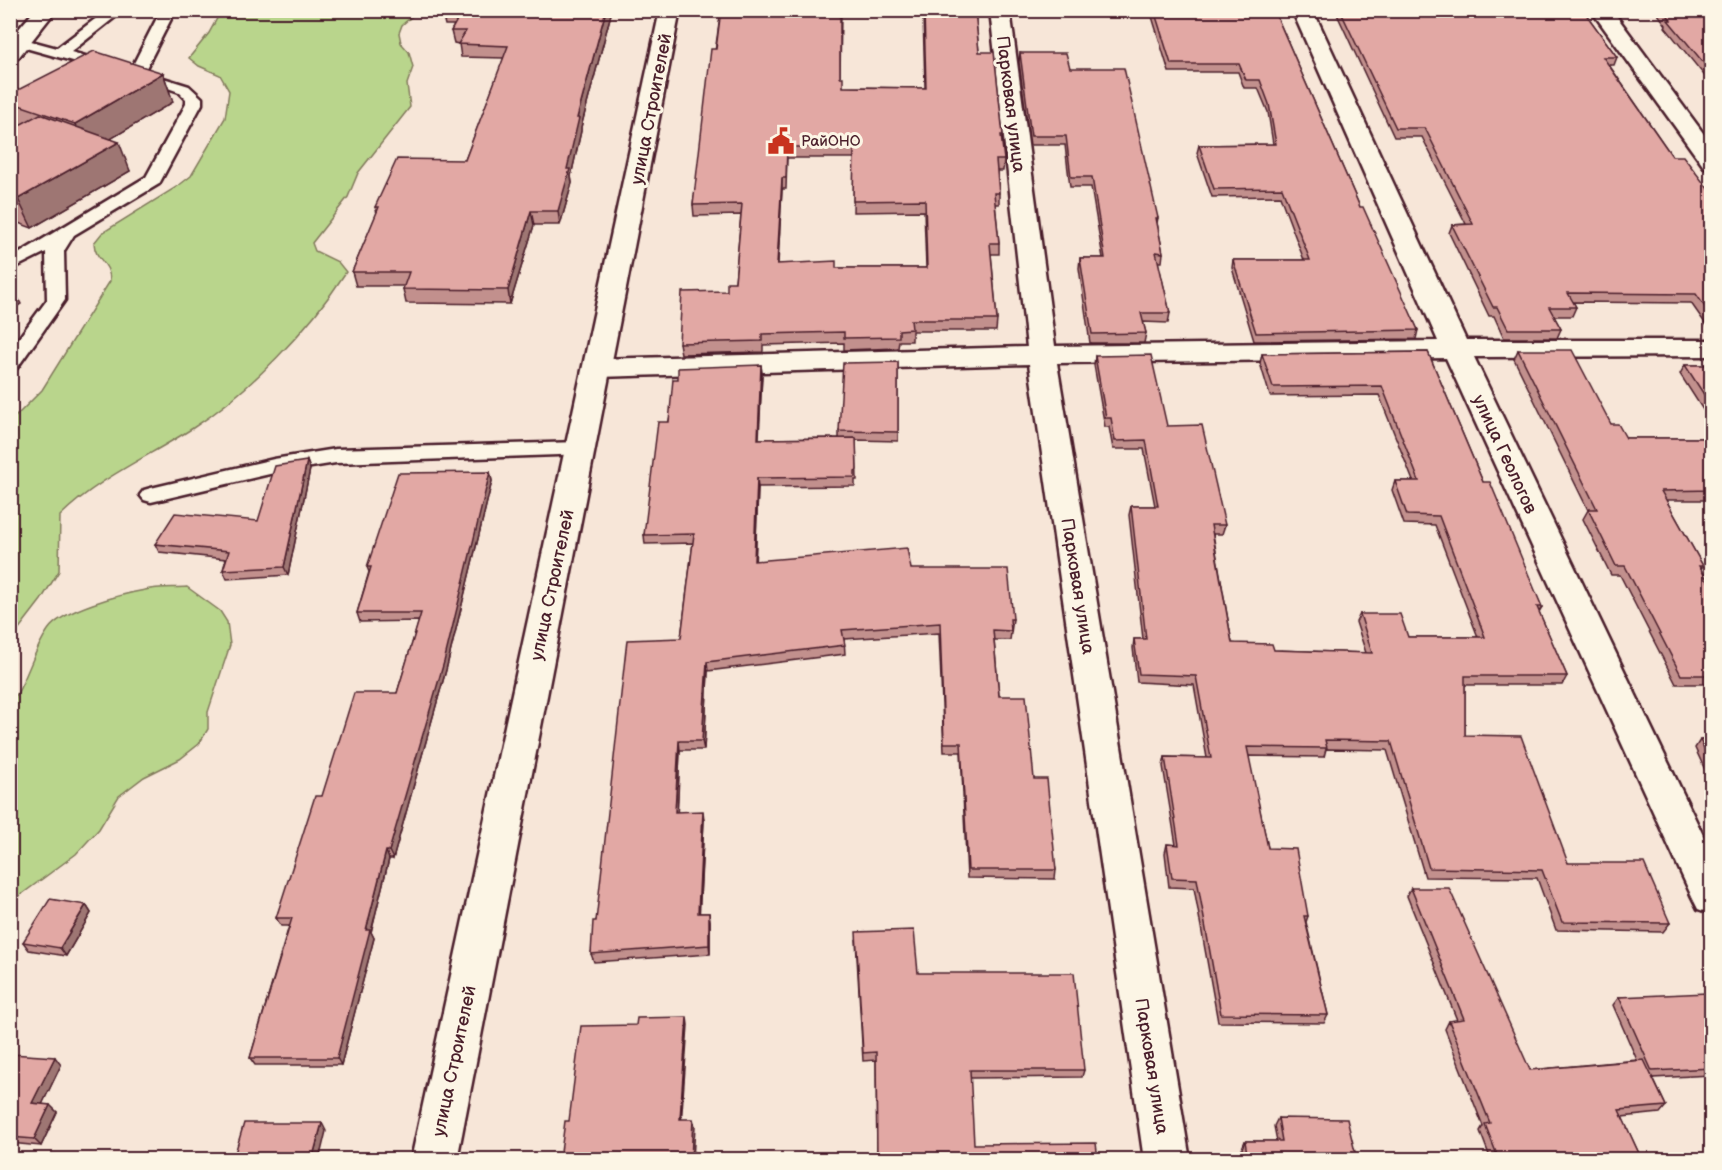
<svg xmlns="http://www.w3.org/2000/svg" width="1722" height="1170" font-family="'Balsamiq Sans',sans-serif">
  <style>
    .green { fill: #b9d58c; stroke: #827a5c; stroke-width: 1.5 }
    .lines { fill: none; stroke-linecap: round; stroke-linejoin: round }
    .service-casing { stroke: #4a1f2b; stroke-width: 5 }
    .minor-casing { stroke: #4a1f2b; stroke-width: 5 }
    .secondary-casing { stroke: #4a1f2b; stroke-width: 5 }
    .service { fill: #fcf5e5; fill-rule: evenodd }
    .minor { fill: #fcf5e5; fill-rule: evenodd }
    .secondary { fill: #fcf5e5; fill-rule: evenodd }
    .wall { fill: #c2908d; stroke: #4a1f2b; stroke-width: 1.5; fill-rule: evenodd }
    .shaded-wall { fill: #9e7673; stroke: #4a1f2b; stroke-width: 1.5 }
    .building { fill: #e2a8a4; stroke: #4a1f2b; stroke-width: 1.5; fill-rule: evenodd }
    .labels { text-anchor: middle; stroke-width: 6; stroke-linejoin: round; paint-order: stroke }
    .far-poi-label { font-size: 15px; fill: #4a1f2b; stroke: #fcf5e5; text-anchor: start }
    .street-label { font-size: 18px; fill: #4a1f2b; stroke: #fcf5e5 }
  </style>
  <rect width="100%" height="100%" fill="#f7e6d8"/>
  <filter id="ink" filterUnits="userSpaceOnUse"><feTurbulence type="fractalNoise" baseFrequency=".0167" numOctaves="2"/><feDisplacementMap in="SourceGraphic" scale="12" xChannelSelector="R" yChannelSelector="G"/><feConvolveMatrix kernelMatrix="1 2 1 2 8 2 1 2 1" color-interpolation-filters="sRGB"/></filter>
  <g filter="url(#ink)">
    <g class="green">
      <path d="M221 11H418L402 25 399 33 401 43 409 52 413 67 407 84 410 107 358 173 348 197 312 243 315 251 338 262 346 272C310 328 249 392 193 428 148 457 98 478 60 516L59 571 41 600 11 639V421L42 390 110 281C110 261 95 261 94 243L102 233 178 186 191 176 225 118 229 91 220 75 199 66 189 58 209 33Z"/>
      <path d="M187 587 220 611 227 622 230 645 208 712V729L199 744 180 759 144 777 119 796 99 829 76 854 11 902V704C27 681 32 653 48 630 61 610 122 594 145 590 158 587 173 588 187 587Z"/>
    </g>
    <g class="lines">
      <defs>
        <g id="service">
          <path d="M107 10H124L71 52 131 69 158 16 153 10H169L173 15 144 72 189 86 202 98V104L159 184 74 235 64 251 65 300 17 368 10 370V350L47 300 46 252 18 266 12 265 10 259 146 177 186 104V99L179 92 165 87 15 45 13 42 20 38 57 48Z"/>
          <path d="M580 442 587 444 590 449 587 454 336 463 274 473 151 502 144 500 140 495 144 490 151 488 274 459 336 449Z"/>
        </g>
        <g id="minor">
          <path d="M35 10H56L18 58 10 59V39Z"/>
          <path d="M990 10H1010L1055 346 1438 341 1292 10H1313L1466 340H1712V356L1474 357 1712 854V914L1698 909 1692 897 1446 358 1057 363 1190 1160H1144L1029 364 598 377 588 374 584 368 588 362 598 359 1027 347Z"/>
          <path d="M1591 10H1612L1712 145V169L1704 167Z"/>
        </g>
        <path id="secondary" d="M660 10H680L457 1160H411Z"/>
      </defs>
      <use href="#service" class="service-casing"/>
      <use href="#minor" class="minor-casing"/>
      <use href="#secondary" class="secondary-casing"/>
      <use href="#service" class="service"/>
      <use href="#minor" class="minor"/>
      <use href="#secondary" class="secondary"/>
    </g>
    <g class="wall">
      <path d="M443 10H612L581 127V131L571 176 572 183 560 225H534L510 304 406 303 403 289 404 286H356L352 272 377 213 375 207 465 160 504 58 461 57 459 44 454 43 451 31 454 25H445L442 13Z"/>
      <path d="M721 10H975L979 52 1003 135 1002 146 1004 160 1003 171H997L999 193V204H995L999 243V254H991L997 320 996 331H912V341H899L898 348 844 350V343L763 345V352L681 354 679 343 735 282 741 215 694 216 693 205ZM841 15 923 16 925 88 843 87 840 77ZM787 158H854L853 212 924 211 926 268H836L778 264 782 189H786Z"/>
      <path d="M1150 10H1274L1360 207 1418 330 1416 339 1254 341 1232 268 1233 260H1304L1280 196 1212 197 1197 153 1199 145 1273 144 1268 112 1258 88H1244L1238 72H1169Z"/>
      <path d="M1335 10H1583L1617 57 1614 65H1609L1672 156 1712 194V333L1691 303 1573 302 1576 307 1572 316H1554L1561 329 1557 338H1504L1494 316H1489L1449 233 1452 225 1466 224 1422 137H1394Z"/>
      <path d="M1655 10H1712V85L1665 27 1666 25Z"/>
      <path d="M1020 53 1070 68 1158 218 1157 223 1163 253 1162 262H1158L1170 313 1168 323 1143 322 1146 333 1144 343H1090L1079 268 1080 258H1103L1091 187H1070L1065 145H1030L1019 62Z"/>
      <path d="M163 73 173 102 110 139 130 171 32 228 10 220V130L15 127 10 118V94Z"/>
      <path d="M1518 350 1611 424 1626 438H1712V500H1666L1703 566 1701 569 1712 588V684H1676L1620 575H1611L1583 519 1588 510 1514 359Z"/>
      <path d="M1428 352 1483 482 1542 607 1539 612 1567 676 1562 685H1465V735L1568 863 1670 923 1663 932 1556 930 1537 878 1425 877 1387 750 1326 749 1324 757 1248 756 1268 848 1308 916 1306 922 1328 1015 1324 1023 1218 1022 1194 888 1169 887 1165 853 1167 844 1176 845 1163 766 1165 757 1207 758 1194 685 1137 682 1133 648 1134 639H1143L1129 515 1131 506H1155L1144 449H1113L1109 427H1105L1094 365 1095 356 1167 426 1225 525 1222 534H1213L1232 643 1274 650 1366 653 1356 622 1360 614 1408 637H1478L1435 525 1404 524 1392 490 1395 481H1413L1379 395 1270 396 1260 363 1262 354Z"/>
      <path d="M898 362V441L856 440 857 480H855V486L758 487 755 561 911 569 1013 619 1010 640H994L999 696 1034 779 1056 870 1055 879 967 878 961 752H944L939 633 844 639 845 654 708 671 704 750H680L677 812 704 820 699 913H709L710 921V954L594 962 591 954 596 921 681 638 693 543 645 544 644 535 678 379 761 365 762 374 759 439 839 438V431Z"/>
      <path d="M1685 365H1712V424L1680 374Z"/>
      <path d="M307 461 310 469 288 575 227 579 223 570 226 559 159 552 155 544 258 521Z"/>
      <path d="M490 472 492 481 446 670 393 859H389L371 932 374 938 341 1065H255L250 1058 289 926H281L276 918 322 796 397 693 419 621 360 622 357 613 369 572 367 567Z"/>
      <path d="M1700 740H1712V785L1695 748Z"/>
      <path d="M1411 888 1530 1070 1637 1060 1613 1005 1619 997 1712 1002V1075L1653 1078 1666 1106 1660 1113 1622 1117 1642 1160H1491L1480 1131 1483 1126 1445 1029 1449 1021 1457 1020 1407 896Z"/>
      <path d="M86 905 91 913 66 956 29 950 23 942Z"/>
      <path d="M856 940 918 973 1084 1070 1082 1077 970 1078 877 1160 876 1060 863 1061Z"/>
      <path d="M10 1056 61 1065 42 1104 57 1112 41 1146 10 1143Z"/>
      <path d="M1278 1118 1357 1160H1244L1242 1148 1245 1141H1277L1274 1126Z"/>
    </g>
    <g class="shaded-wall">
      <path d="M606 10H612L581 127V131L571 176 572 183 560 225 558 211 577 118Z"/>
      <path d="M163 73 173 102 87 153 75 124Z"/>
      <path d="M119 142 130 171 32 228 18 199Z"/>
      <path d="M782 178V189L777 275V264Z"/>
      <path d="M531 211 534 225 510 304 508 290Z"/>
      <path d="M10 282 21 304 10 311Z"/>
      <path d="M761 365 762 374 758 448V439Z"/>
      <path d="M307 461 310 469 288 575 284 567Z"/>
      <path d="M490 472 492 481 446 670 393 859 389 851Z"/>
      <path d="M757 478 758 487 755 570 754 561Z"/>
      <path d="M707 662 708 671 704 750 702 741Z"/>
      <path d="M679 741 680 750 677 821 675 812Z"/>
      <path d="M703 811 704 820 699 922 698 913Z"/>
      <path d="M386 851 389 859 371 932 374 938 341 1065 337 1058 366 930Z"/>
      <path d="M86 905 91 913 66 956 60 948Z"/>
      <path d="M709 913 710 921V954L709 945Z"/>
      <path d="M687 1017 688 1025 681 1126 680 1119Z"/>
      <path d="M55 1057 61 1065 39 1111 32 1103Z"/>
      <path d="M50 1105 57 1112 41 1146 34 1139Z"/>
      <path d="M693 1119 695 1126 693 1160H691Z"/>
      <path d="M322 1123 326 1131 319 1160H312Z"/>
    </g>
    <g class="building">
      <path d="M443 10H606L577 118H579L567 169H570L558 211H531L508 290 403 289 409 272H352L379 207H375L397 159 465 160 508 46 458 44 466 31H451L461 13H442Z"/>
      <path d="M721 10H840V77H843V87L926 88 924 10H975L979 52H994L1003 135H1001L1004 160H996L999 193H994L999 243H990L997 320H911L912 329 899 330V337L844 338V332L762 334V341L679 343 682 292 727 291V282H735L742 204 693 205 711 49H716ZM787 147H854L853 201 925 200 927 268H836V261L777 264 782 178H786Z"/>
      <path d="M1154 10H1274L1360 207H1363L1418 330 1256 333 1233 260H1310L1282 188 1214 189 1199 145 1276 144 1269 104 1260 80H1246L1239 64H1171Z"/>
      <path d="M1340 10H1583L1617 57H1603L1672 156H1683L1712 194V317L1696 294 1568 293 1576 307H1549L1561 329H1508L1497 307H1493L1452 225 1473 224 1425 128H1396Z"/>
      <path d="M1664 10H1712V73L1668 20H1671Z"/>
      <path d="M94 51 163 73 75 124 10 102V94Z"/>
      <path d="M1020 53H1066L1070 68H1124L1158 218H1156L1163 253 1156 252 1170 313H1141L1146 333 1092 334 1080 258H1105L1092 177H1071L1066 136H1031Z"/>
      <path d="M40 114 119 142 18 199 10 196V130Z"/>
      <path d="M1518 350H1572L1611 424H1618L1626 438H1712V490L1661 491 1703 566H1699L1712 588V675H1681L1625 566H1616L1588 509H1597Z"/>
      <path d="M1428 352 1483 482H1490L1542 607H1537L1567 676H1465V735L1521 736 1568 863H1644L1670 923 1562 922 1542 870 1429 868 1391 741 1325 740 1327 748 1247 747 1268 848 1296 849 1308 916H1304L1328 1015 1221 1014 1197 879 1172 878 1167 844 1179 845 1165 757 1211 758 1196 676 1139 674 1134 639H1146L1131 506H1158L1146 440 1115 441 1111 418H1106L1095 356 1151 355 1167 426 1202 425 1225 525H1211L1232 643 1272 644 1274 650 1372 653 1360 614H1400L1408 637H1485L1439 516 1407 515 1395 481H1419L1382 386 1273 387 1262 354Z"/>
      <path d="M898 362V432L839 431 843 363Z"/>
      <path d="M761 365 758 439 856 438 857 470 855 471V477L757 478 754 561 907 548 911 569H1008L1013 619H1010L1011 631 993 630 999 696H1026L1034 779H1047L1056 870H968L961 743H944L940 623 842 630 845 645 707 662 702 741H679L675 812 703 811 698 913H709V945L591 954 593 921H596L627 640 681 638 694 534 644 535 658 422H669L673 379H678V368Z"/>
      <path d="M1685 365H1712V407Z"/>
      <path d="M307 461 284 567 223 570 229 551 155 544 175 513 258 521 275 466Z"/>
      <path d="M490 472 444 662 389 851H386L366 930H370L337 1058H250L292 918H276L315 796H322L354 693H397L421 613H357L371 567H367L398 473Z"/>
      <path d="M1700 740H1712V764Z"/>
      <path d="M1411 888H1449L1530 1070 1644 1060 1666 1106 1619 1110 1642 1160H1499L1485 1124 1490 1123 1449 1021 1464 1019Z"/>
      <path d="M50 899 86 905 60 948 23 942Z"/>
      <path d="M914 930 918 973H1074L1084 1070H970L974 1144 1096 1143 1098 1160H877L876 1052 863 1053 856 932Z"/>
      <path d="M1707 993 1712 1002V1068L1652 1071 1619 997Z"/>
      <path d="M687 1017 680 1119H693L691 1160H560L565 1121H569L581 1026 636 1025 637 1018Z"/>
      <path d="M11 1054 55 1057 32 1103 50 1105 34 1139 10 1137V1056Z"/>
      <path d="M1278 1118 1347 1119 1357 1160H1248L1245 1141H1282Z"/>
      <path d="M244 1123H322L312 1160H233Z"/>
    </g>
  </g>
  <defs>
    <symbol id="civic-bare" viewBox="-9 -9 18 18"><path d="M-.6-6.5H3V-4.5H.6V-3L4-1V1h2V6H-6V1h2V-1L-.6-3ZM-1.2 2.5V6h2.4V2.5Z" fill="#c8321e" stroke="#fcf5e5" stroke-width="2.5" paint-order="stroke"/></symbol>
  </defs>
  <g fill-rule="evenodd">
    <use href="#civic-bare" x="762" y="122" width="38" height="38"/>
  </g>
  <g class="labels">
    <g class="far-poi-label">
      <text x="801" y="146">РайОНО</text>
    </g>
    <g class="street-label">
      <text transform="translate(1011 104) rotate(83)" y="6">Парковая улица</text>
      <text transform="translate(651 109) rotate(-79)" y="6">улица Строителей</text>
      <text transform="translate(1505 454) rotate(65)" y="6">улица Геологов</text>
      <text transform="translate(552 585) rotate(-78)" y="6">улица Строителей</text>
      <text transform="translate(1078 586) rotate(81)" y="6">Парковая улица</text>
      <text transform="translate(454 1061) rotate(-78)" y="6">улица Строителей</text>
      <text transform="translate(1152 1066) rotate(81)" y="6">Парковая улица</text>
    </g>
  </g>
  <rect width="1722" height="1170" fill="none" stroke="#fcf5e5" stroke-width="36"/>
  <rect x="18" y="18" width="1686" height="1134" fill="none" stroke="#4a1f2b" stroke-width="2" filter="url(#ink)"/>
</svg>
